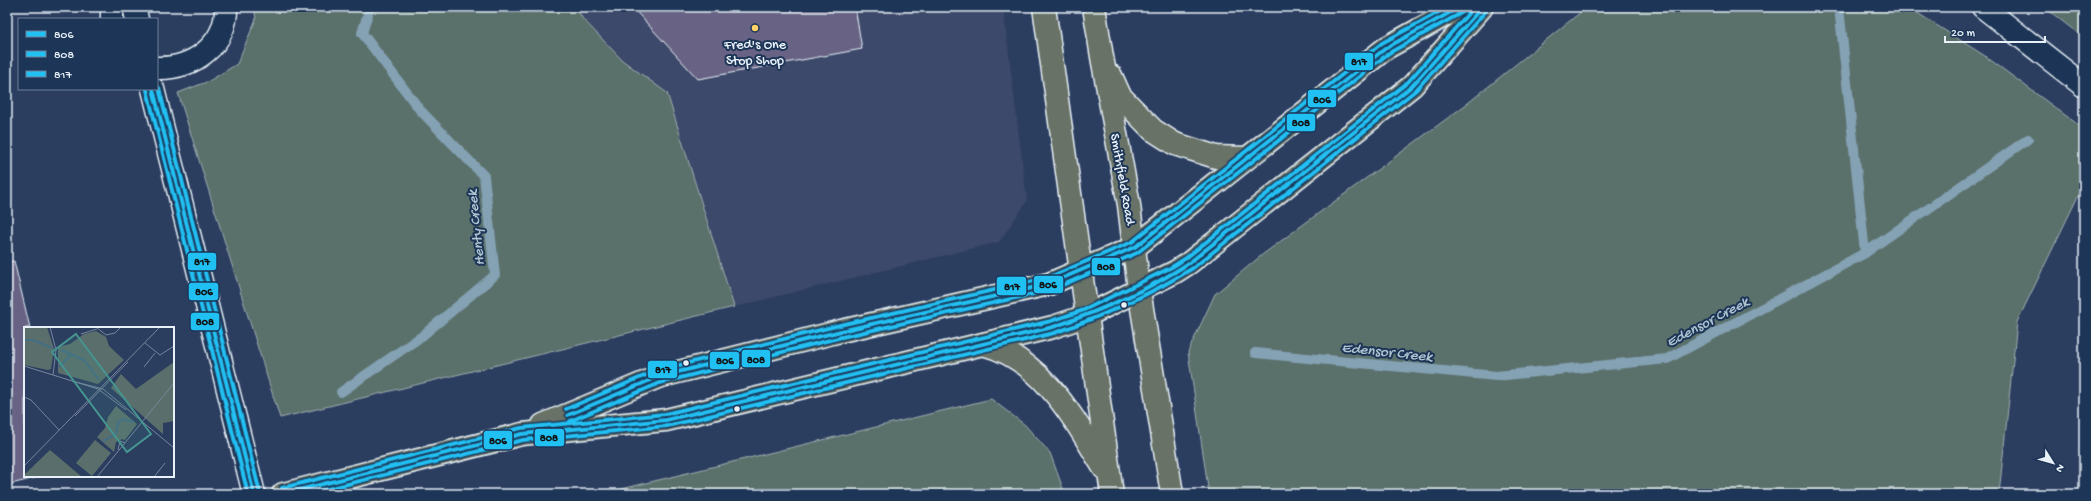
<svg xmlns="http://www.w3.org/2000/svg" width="2091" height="501" font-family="'Gochi Hand',sans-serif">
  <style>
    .built { fill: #3e496b }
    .green { fill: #5a6f6b; stroke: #a1b0b2 }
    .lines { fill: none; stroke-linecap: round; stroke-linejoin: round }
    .stream { stroke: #84a2b4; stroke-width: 10 }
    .building { fill: #676484; stroke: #e8f1f8 }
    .minor-casing { stroke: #e8f1f8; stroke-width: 25 }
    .major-casing { stroke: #e8f1f8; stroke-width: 25 }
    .minor { stroke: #1d3557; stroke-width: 22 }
    .major { stroke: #697266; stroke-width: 22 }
    .bus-1-casing { stroke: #1d3557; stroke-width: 7 }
    .bus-2-casing { stroke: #1d3557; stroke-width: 7 }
    .bus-3-casing { stroke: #1d3557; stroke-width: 7 }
    .bus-1 { stroke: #20c0f3; stroke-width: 4 }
    .bus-2 { stroke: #20c0f3; stroke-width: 4 }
    .bus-3 { stroke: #20c0f3; stroke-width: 4 }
    .poi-dot { fill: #ffd166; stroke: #1d3557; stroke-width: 1.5 }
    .bus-dot { fill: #e8f1f8; stroke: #1d3557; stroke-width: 1.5 }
    .labels { text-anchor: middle; stroke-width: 4; stroke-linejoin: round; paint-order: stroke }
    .poi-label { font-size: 14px; fill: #e8f1f8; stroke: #1d3557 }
    .street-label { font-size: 14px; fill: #e8f1f8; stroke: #1d3557 }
    .water-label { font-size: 15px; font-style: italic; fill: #aec3d0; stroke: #1d3557 }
    .inset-river { fill: none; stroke: #426e86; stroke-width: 2 }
    .inset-road { fill: none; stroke: #77869d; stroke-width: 1 }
    .view { fill: #459590; fill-opacity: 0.15; stroke: #459590; stroke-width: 2 }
    .inset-edge { fill: none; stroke: #e8f1f8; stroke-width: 2 }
    .line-badge { stroke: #1d3557; stroke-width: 1.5 }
    .pale-badge-label { font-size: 11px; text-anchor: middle; font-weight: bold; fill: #111 }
  </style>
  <rect width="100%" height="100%" fill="#2c3e60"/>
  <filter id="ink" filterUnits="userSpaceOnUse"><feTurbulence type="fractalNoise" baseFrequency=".025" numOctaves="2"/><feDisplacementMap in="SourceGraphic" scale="8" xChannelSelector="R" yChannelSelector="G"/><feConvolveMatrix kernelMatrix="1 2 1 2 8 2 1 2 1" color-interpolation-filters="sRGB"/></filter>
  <g filter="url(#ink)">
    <path class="built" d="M576 7H1003L1027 201 999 242 734 307 667 93 622 60 582 18Z"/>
    <g class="green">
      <path d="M254 7H576L582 18 622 60 667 93 734 307 280 418 178 93 209 81 237 64 256 19Z"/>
      <path d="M1587 7H1908L1985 56 2084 129V184L2017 322 1999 494H1209L1188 352 1215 294 1262 255 1468 103Z"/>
      <path d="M2044 7H2084V38Z"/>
      <path d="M991 399 1025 425 1050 453 1065 494H601Z"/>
    </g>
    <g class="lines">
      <g class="stream">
        <path d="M1839 7 1865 253"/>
        <path d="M1255 353 1496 376 1667 359 1865 253 2028 139"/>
        <path d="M341 392 422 336 495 275 484 176 420 110 362 33 370 7"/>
      </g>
    </g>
    <g class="building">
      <path d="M632 7H855L862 49 698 79Z"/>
      <path d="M14 261 30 328H25V476H43L7 485V262Z"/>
    </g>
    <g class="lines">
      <defs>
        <g id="minor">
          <path d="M112 7V19"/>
          <path d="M134 7 137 19"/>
          <path d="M1983 7 2084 86"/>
          <path d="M157 68C193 69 227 45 226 7"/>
          <path d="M153 89 254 494"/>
        </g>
        <g id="major">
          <path d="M1044 7 1112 494"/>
          <path d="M1094 7 1102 57 1129 205 1139 290 1172 494"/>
          <path d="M1111 76 1120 96 1153 130 1175 144 1216 157 1246 158"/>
          <path d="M983 344C1043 359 1074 419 1104 468"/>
          <path d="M543 425 658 377 841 331 1049 284 1135 247 1386 48 1460 7"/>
          <path d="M283 494 522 434 666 420 983 344 1053 327 1086 316 1175 272 1189 263 1412 86 1482 7"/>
        </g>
      </defs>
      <use href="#minor" class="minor-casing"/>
      <use href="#major" class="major-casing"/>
      <use href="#minor" class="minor"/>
      <use href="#major" class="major"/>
      <defs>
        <g id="bus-1">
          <path d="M153 89 254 494"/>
          <path d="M568 415 658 377 841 331 1049 284 1135 247 1386 48 1460 7"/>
          <path d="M283 494 522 434 666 420 1053 327C1100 311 1148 290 1189 263L1412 86 1482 7"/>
        </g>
        <g id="bus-2">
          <path d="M147 90 248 494"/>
          <path d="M570 421 660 383 842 337 1051 290 1137 253 1389 53 1463 12"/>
          <path d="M308 494 523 440 667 426 1054 333C1099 318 1153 293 1193 268L1416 90 1486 11"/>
        </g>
        <g id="bus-3">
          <path d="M159 88 260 493"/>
          <path d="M566 409 656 371 840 325 1047 278 1132 242 1382 43 1448 7"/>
          <path d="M282 488 521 428 665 414 1051 321 1084 310 1172 267 1186 258 1408 82 1474 7"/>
        </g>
      </defs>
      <use href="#bus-1" class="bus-1-casing"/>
      <use href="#bus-2" class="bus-2-casing"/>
      <use href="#bus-3" class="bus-3-casing"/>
      <use href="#bus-1" class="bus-1"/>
      <use href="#bus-2" class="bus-2"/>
      <use href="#bus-3" class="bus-3"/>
    </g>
  </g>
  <circle class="poi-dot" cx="755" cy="28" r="4"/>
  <g class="bus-dot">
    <circle cx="1124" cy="305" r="3.5"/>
    <circle cx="686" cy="363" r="3.5"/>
    <circle cx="737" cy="409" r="3.5"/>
  </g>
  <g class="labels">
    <g class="poi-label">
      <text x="755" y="48">Fred's One<tspan x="755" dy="16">Stop Shop</tspan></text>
    </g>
    <g class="street-label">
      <text transform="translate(1124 179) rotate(80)" y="5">Smithfield Road</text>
    </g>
    <g class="water-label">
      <text transform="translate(475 228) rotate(-96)" y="5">Henty Creek</text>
      <text transform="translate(1707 321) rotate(-28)" y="5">Edensor Creek</text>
      <text transform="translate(1387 351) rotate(6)" y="5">Edensor Creek</text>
    </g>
  </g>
  <g transform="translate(24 327)">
    <rect width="150" height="150" fill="#2c3e60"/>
    <path d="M0 0H23L30 22 27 42 24 43 0 38ZM72 4 82 10 85 19 100 33 74 57 34 46V20L46 17 60 7ZM150 35V94L139 96V107L87 61 97 47 112 62ZM92 79 113 97 101 113 98 112 92 115 90 125 73 110 81 101 84 90ZM71 113 87 126 68 149 52 136ZM26 123 58 150H3L0 148Z" fill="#5a6f6b"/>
    <path class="inset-river" d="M0 13H9L28 21M37 23 60 33 75 53M35 40 47 28M79 114 92 107 94 96 99 92 110 95"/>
    <path class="inset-road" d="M26 0 32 23 29 48M72 0 82 8 91 6 97 0M57 7 73 2M121 16 136 28 150 19M0 39 74 62 102 83M120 40 131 26M48 54 79 62 150 121M0 70 7 73 35 103M51 89 104 35M94 123 96 114 101 116M0 139 136 0M73 150 150 56M130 150 141 136"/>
    <path class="view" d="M52 7 127 107 103 125 28 25Z"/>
    <rect width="150" height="150" class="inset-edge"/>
  </g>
  <g class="line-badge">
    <rect x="1344" y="52" width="30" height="19" rx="4" fill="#20c0f3"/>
    <rect x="1307" y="89" width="30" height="19" rx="4" fill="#20c0f3"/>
    <rect x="1286" y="113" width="30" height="19" rx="4" fill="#20c0f3"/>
    <rect x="187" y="252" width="30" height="19" rx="4" fill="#20c0f3"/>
    <rect x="1091" y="257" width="30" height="19" rx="4" fill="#20c0f3"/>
    <rect x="1033" y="275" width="31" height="19" rx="4" fill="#20c0f3"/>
    <rect x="996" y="276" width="31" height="20" rx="4" fill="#20c0f3"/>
    <rect x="188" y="282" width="31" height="19" rx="4" fill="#20c0f3"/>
    <rect x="190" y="312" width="30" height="19" rx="4" fill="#20c0f3"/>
    <rect x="741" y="349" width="30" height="19" rx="4" fill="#20c0f3"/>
    <rect x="709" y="351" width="31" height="19" rx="4" fill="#20c0f3"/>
    <rect x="647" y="360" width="31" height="19" rx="4" fill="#20c0f3"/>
    <rect x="534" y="428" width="31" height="19" rx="4" fill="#20c0f3"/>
    <rect x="483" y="430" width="30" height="20" rx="4" fill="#20c0f3"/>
  </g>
  <g class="pale-badge-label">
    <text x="1359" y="65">817</text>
    <text x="1322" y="103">806</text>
    <text x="1301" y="126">808</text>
    <text x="202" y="265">817</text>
    <text x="1106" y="270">808</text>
    <text x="1048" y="288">806</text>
    <text x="1012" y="290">817</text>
    <text x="204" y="295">806</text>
    <text x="205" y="325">808</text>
    <text x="756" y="363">808</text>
    <text x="725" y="364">806</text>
    <text x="663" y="373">817</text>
    <text x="549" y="441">808</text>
    <text x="498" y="444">806</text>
  </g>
  <rect width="2091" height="501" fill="none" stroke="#1d3557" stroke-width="24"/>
  <rect x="12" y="12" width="2067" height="477" fill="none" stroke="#e8f1f8" stroke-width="1.5" filter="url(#ink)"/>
  <rect x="18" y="18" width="140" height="72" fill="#1d3557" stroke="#6e8097"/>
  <rect x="26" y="31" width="20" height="6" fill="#20c0f3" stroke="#6e8097"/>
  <text x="54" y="38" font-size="12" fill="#e8f1f8">806</text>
  <rect x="26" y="51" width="20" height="6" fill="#20c0f3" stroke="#6e8097"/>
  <text x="54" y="58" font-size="12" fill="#e8f1f8">808</text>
  <rect x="26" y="71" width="20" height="6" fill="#20c0f3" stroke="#6e8097"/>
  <text x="54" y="78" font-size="12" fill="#e8f1f8">817</text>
  <g transform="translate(2053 463) rotate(127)" stroke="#1d3557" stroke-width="3" paint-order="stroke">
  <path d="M0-3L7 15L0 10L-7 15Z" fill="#e8f1f8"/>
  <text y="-6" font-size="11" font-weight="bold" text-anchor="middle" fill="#e8f1f8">N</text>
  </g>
  <path d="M1945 36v6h100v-6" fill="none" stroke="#e8f1f8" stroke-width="2"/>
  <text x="1951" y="36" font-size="12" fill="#e8f1f8" stroke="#1d3557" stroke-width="3" paint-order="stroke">20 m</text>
</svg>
